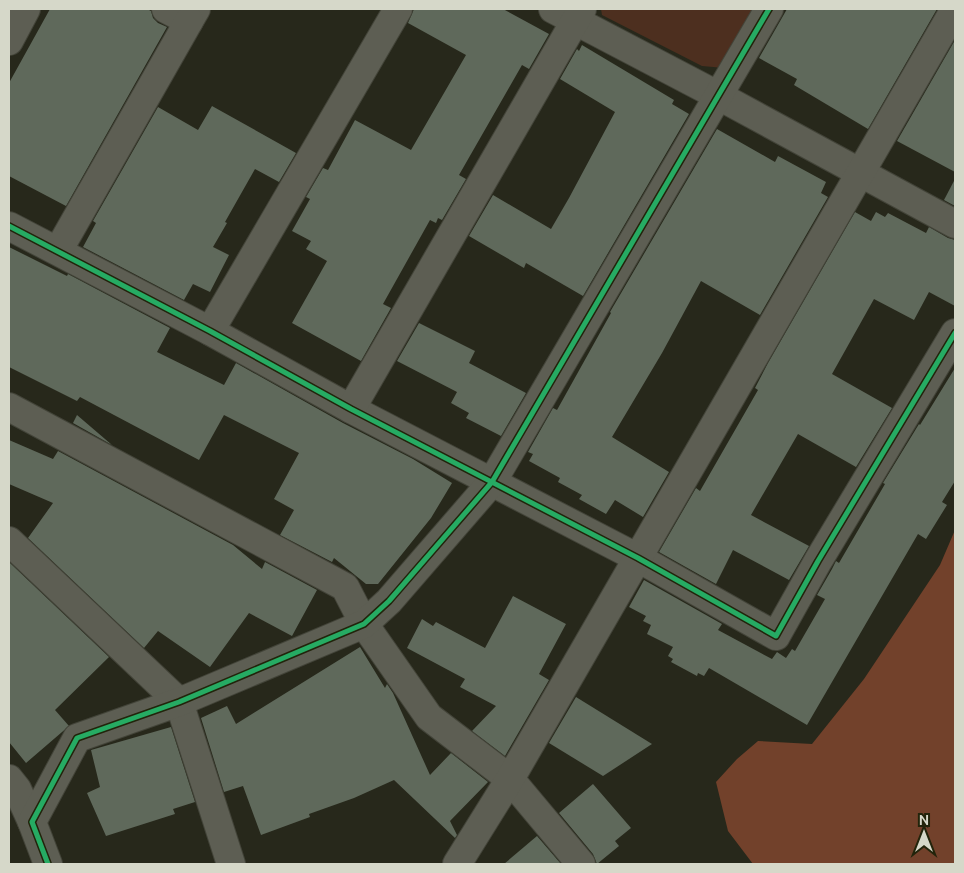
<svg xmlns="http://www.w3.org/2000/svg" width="964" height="873" font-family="Ubuntu,sans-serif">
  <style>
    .green { fill: #4d2f1f }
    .forest { fill: #72412b }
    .building { fill: #5f695b }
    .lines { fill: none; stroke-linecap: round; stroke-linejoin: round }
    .minor-casing { stroke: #434439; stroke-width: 30 }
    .minor { stroke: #5d5e53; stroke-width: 28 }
    .cycleway-casing { stroke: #22240b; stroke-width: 8 }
    .cycleway { stroke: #26ab63; stroke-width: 5 }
  </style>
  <rect width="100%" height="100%" fill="#27281b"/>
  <path class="green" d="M601 9H757L724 68 702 66 602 15Z"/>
  <path class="forest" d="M955 530V864H753L728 831 716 782 737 759 758 741 812 744 864 679 940 565Z"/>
  <g class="building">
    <path d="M50 9H147L151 11 153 18 158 23 167 27 66 206 9 176V83Z"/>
    <path d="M414 9H503L549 34 529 69 522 65 459 175 466 179 442 220 438 218 436 223 430 220 383 304 391 308 361 361 292 323 327 261 306 249 311 241 292 231 310 199 306 197 323 168 328 170 355 120 411 150 466 55 408 23Z"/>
    <path d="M787 9H937L868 129 794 85 797 79 759 58Z"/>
    <path d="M955 40V172L897 141Z"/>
    <path d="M582 45 674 100 672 104 689 114 583 296 526 263 524 268 469 236 493 195 551 229 569 198 615 112 560 79 577 49 579 51Z"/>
    <path d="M212 106 296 153 279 182 255 169 225 222 227 223 213 247 229 255 210 292 193 284 184 300 83 247 96 223 93 221 158 107 198 130Z"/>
    <path d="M717 129 775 162 778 156 826 182 821 193 828 197 760 315 701 281 662 353 612 437 669 472 643 517 615 500 606 514 579 499 582 495 558 482 560 478 529 461 533 454 528 452 553 408 557 410 611 313 610 312Z"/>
    <path d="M955 179V206L944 200Z"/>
    <path d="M855 212 871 221 876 212 885 217 888 213 926 233 929 227 948 238 955 240V306L929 292 914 320 874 299 832 374 892 408 856 467 798 434 751 515 809 546 789 580 733 550 716 584 659 552 696 488 700 491 758 390 755 388 768 363Z"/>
    <path d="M9 247 67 276 68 274 170 328 157 352 224 385 236 363 343 423 413 459 452 483 431 518 378 584H366L334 558 332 562 280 535 294 510 274 499 299 453 224 415 199 460 80 397 77 401 9 367Z"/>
    <path d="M419 323 475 351 469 363 526 393 501 436 466 418 469 413 451 403 457 392 397 361Z"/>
    <path d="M955 368V481L942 502 947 505 926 539 918 534 807 725 709 668 704 676 698 673 697 676 671 662 673 659 668 656 673 647 647 634 651 625 643 621 646 616 629 607 644 580 722 624 718 630 772 659 777 652 786 658 792 649 795 651 825 599 817 595 832 569 836 561 839 563 885 484 883 483 919 424 920 425Z"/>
    <path d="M77 415 112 445 73 423Z"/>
    <path d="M9 440 53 459 58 451 233 545 262 569 265 562 317 590 292 636 249 613 210 667 158 631 144 648 28 538 53 503 9 484Z"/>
    <path d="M10 563 109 657 55 710 69 726 26 763 9 742Z"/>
    <path d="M513 596 566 624 539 674 549 680 505 756 472 731 496 706 460 687 465 679 407 648 422 619 433 626 436 622 485 648Z"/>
    <path d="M360 647 385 688 387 684 393 693 430 775 451 753 488 782 450 821 457 835 455 838 394 780 354 798 309 814 310 817 261 835 243 786 224 792 201 718 227 706 236 724Z"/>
    <path d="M576 697 652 744 603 776 549 743Z"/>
    <path d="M171 727 195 802 173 809 175 814 106 836 87 793 100 787 91 750Z"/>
    <path d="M593 784 631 828 615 841 619 846 597 864 593 854 559 813Z"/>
    <path d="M537 836 561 864H504Z"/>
  </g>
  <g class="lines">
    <defs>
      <g id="minor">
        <path d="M166 9 189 21 196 9"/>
        <path d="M553 9 719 96 955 224"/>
        <path d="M9 41 26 9"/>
        <path d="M9 226 210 331 351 409 638 558 776 636 818 561 955 333"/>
        <path d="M58 251 189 21"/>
        <path d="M210 331 398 9"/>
        <path d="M9 407 345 587 364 624 429 717 510 779 581 864"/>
        <path d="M351 409 582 9"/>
        <path d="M9 541 179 702 231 864"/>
        <path d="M9 779 17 789 32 822"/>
        <path d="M48 864 32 822 77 738 179 702 364 624 389 601 492 482 769 9"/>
        <path d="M457 864 510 779 955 9"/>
      </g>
    </defs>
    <use href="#minor" class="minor-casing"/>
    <use href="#minor" class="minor"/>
    <defs>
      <g id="cycleway">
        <path d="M9 226 210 331 351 409 638 558 776 636 818 561 955 333"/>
        <path d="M48 864 32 822 77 738 179 702 364 624 389 601 492 482 769 9"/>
      </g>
    </defs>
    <use href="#cycleway" class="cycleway-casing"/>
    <use href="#cycleway" class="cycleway"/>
  </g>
  <rect width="964" height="873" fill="none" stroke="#d6d8c9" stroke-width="20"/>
  <g transform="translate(924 833)" stroke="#22240b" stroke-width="4" paint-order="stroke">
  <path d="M0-4L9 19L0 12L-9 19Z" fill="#d6d8c9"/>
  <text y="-8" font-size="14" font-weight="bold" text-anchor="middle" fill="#d6d8c9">N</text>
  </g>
</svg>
